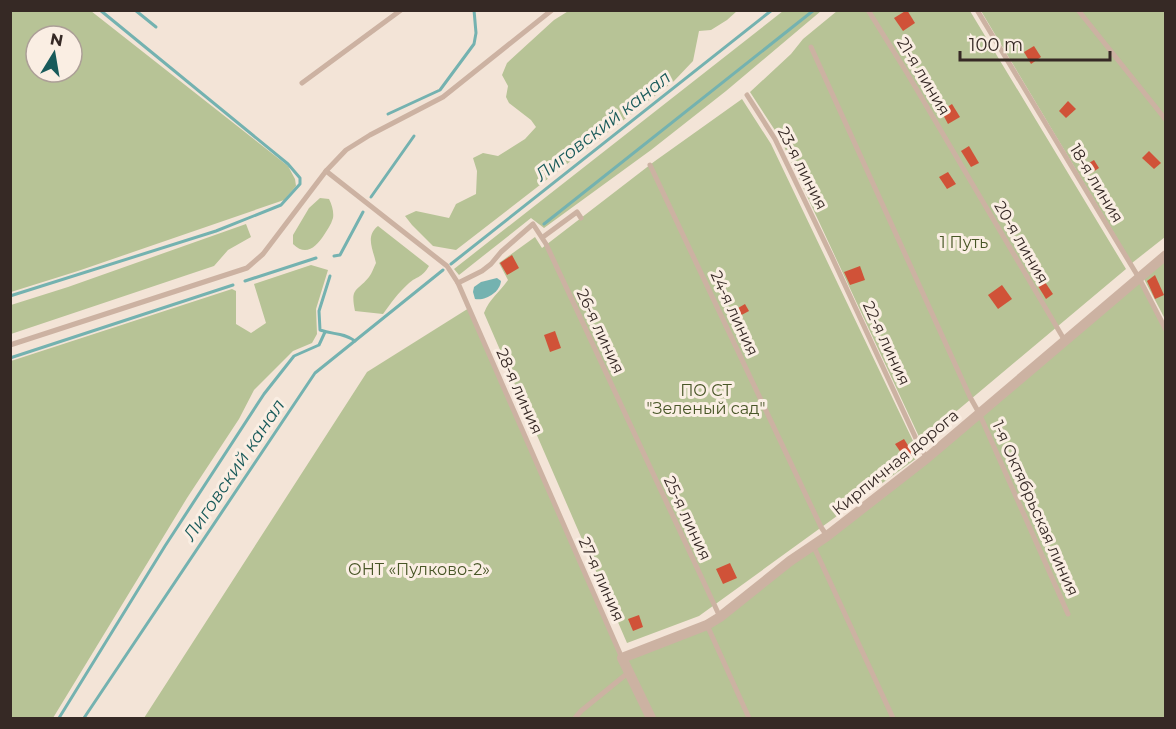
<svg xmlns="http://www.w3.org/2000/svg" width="1176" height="729" font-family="Montserrat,sans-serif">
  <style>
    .green { fill: #b7c396; fill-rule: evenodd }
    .water { fill: #74b2b0 }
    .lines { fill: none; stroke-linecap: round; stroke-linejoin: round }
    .stream { stroke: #74b2b0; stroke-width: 3 }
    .building { fill: #d05238 }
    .service { stroke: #ccb2a2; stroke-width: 5 }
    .minor { stroke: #ccb2a2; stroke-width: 10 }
    .labels { text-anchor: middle; stroke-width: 6; stroke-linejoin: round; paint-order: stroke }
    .street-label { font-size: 16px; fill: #362925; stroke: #faeee3 }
    .park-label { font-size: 16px; fill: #485627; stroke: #faeee3 }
    .water-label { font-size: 18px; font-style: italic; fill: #185a5a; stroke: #faeee3 }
  </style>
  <rect width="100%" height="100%" fill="#f3e4d7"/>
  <g class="green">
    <path d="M11 10 91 11 288 166 295 179 296 186 284 200 78 271 11 292ZM36 36H72V72H36Z"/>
    <path d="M570 10 737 11 727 20 711 30 699 31 693 61 674 81 456 250 433 246 412 225 405 216 416 211 449 218 456 204 476 194 477 171 473 158 483 153 498 156 525 139 536 127 531 120 509 103 506 97 508 86 502 75 507 63 554 20Z"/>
    <path d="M783 11H821L726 91 651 150 544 228 531 218 459 275 454 269Z"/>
    <path d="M837 11H970L1126 269 921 441 780 138 750 92 791 54 803 39Z"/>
    <path d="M981 11H1165V237L1132 263Z"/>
    <path d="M742 99 771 144 915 445 917 451V458L699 616 627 643 484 313C490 298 499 293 508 280L499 263 535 237 542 248 655 161Z"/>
    <path d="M320 198 329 199C332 205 334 212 333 218 331 225 327 230 324 235 316 247 306 257 293 244V235L309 208Z"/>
    <path d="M246 224 251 237 228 250 214 266 11 334V305L68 287Z"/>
    <path d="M378 226 429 266C421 279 418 275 408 284 398 293 391 303 383 314L355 311C350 287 357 292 369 277 372 273 374 267 376 263 373 249 365 236 378 226Z"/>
    <path d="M1165 261V319L1144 279Z"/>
    <path d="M311 265 328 270 316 309 317 334 312 343 293 351 254 390 239 419 187 498 53 718H11V361L232 289 236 291V324L251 333 266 323 254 284Z"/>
    <path d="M1139 278 1165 330V718H144L367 372 469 308 622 658 707 625 827 536Z"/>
  </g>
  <path class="water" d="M497 278 501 281C500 292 486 301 475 299L473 292 474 287 481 282Z"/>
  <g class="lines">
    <g class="stream">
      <path d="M135 10 156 27"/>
      <path d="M388 114 440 90 474 44 476 33 474 10"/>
      <path d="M371 197 414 136"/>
      <path d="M544 224 814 10"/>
      <path d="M334 256 340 255 363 212"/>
      <path d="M451 264 772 10"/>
      <path d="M330 276 319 311 320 330C334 335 342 332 355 341"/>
      <path d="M245 281 316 258"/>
      <path d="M10 296 216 231 281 205 300 184V178L288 164 100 10"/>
      <path d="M10 358 233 285"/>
      <path d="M59 718 165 546 264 394 294 356 319 345 325 332"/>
      <path d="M84 718 315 373 443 270"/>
    </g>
  </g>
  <g class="building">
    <path d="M907 10 915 23 903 31 894 18Z"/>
    <path d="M1034 46 1041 57 1031 64 1024 52Z"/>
    <path d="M1068 101 1076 109 1066 118 1059 111Z"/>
    <path d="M952 104 960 117 948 124 941 111Z"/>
    <path d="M969 146 979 163 971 167 961 151Z"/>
    <path d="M1149 151 1161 163 1154 169 1142 158Z"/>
    <path d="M1094 160 1099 168 1090 174 1084 166Z"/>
    <path d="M948 172 956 184 947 189 939 177Z"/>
    <path d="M512 255 519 268 507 275 500 263Z"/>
    <path d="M860 266 865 280 850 285 844 272Z"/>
    <path d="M1155 275 1164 295 1155 299 1147 281Z"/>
    <path d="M1045 282 1053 294 1046 299 1038 286Z"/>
    <path d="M1002 285 1012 299 998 309 988 295Z"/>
    <path d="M745 304 749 311 734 319 731 312Z"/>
    <path d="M555 331 561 348 550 352 544 335Z"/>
    <path d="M904 439 914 455 906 460 895 444Z"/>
    <path d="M730 563 737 578 723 584 716 569Z"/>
    <path d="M639 615 643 627 633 631 628 619Z"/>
  </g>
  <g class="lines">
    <g class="service">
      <path d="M868 10 907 73 1065 341"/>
      <path d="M977 10 1139 278 1166 330"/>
      <path d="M1078 10 1166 120"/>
      <path d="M811 47 970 397 979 413 1068 614"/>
      <path d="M302 83 401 10"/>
      <path d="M747 95 775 139 831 255 918 443 927 458"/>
      <path d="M650 165 821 527 827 536"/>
      <path d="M326 171 447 266 458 283 622 658"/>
      <path d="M543 237 577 212 581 218"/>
      <path d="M458 283 482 271 491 264 501 252 533 224 546 244 720 617"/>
      <path d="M10 345 247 268 263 254 326 171 346 150 370 135 443 97 552 10"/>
      <path d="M813 545 893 718"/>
      <path d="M707 625 749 718"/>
      <path d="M575 718 581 711 629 672"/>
    </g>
    <path class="minor" d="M651 718 622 658 707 625 720 617 790 561 827 536 927 458 1166 255"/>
  </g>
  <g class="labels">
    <g class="street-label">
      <text transform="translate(924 76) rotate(59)" y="6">21-я линия</text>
      <text transform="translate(803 168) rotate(63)" y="6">23-я линия</text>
      <text transform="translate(1097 183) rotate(59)" y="6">18-я линия</text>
      <text transform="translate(1022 242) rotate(60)" y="6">20-я линия</text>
      <text transform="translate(735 313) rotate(65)" y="6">24-я линия</text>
      <text transform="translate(601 331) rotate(65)" y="6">26-я линия</text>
      <text transform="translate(887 343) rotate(65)" y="6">22-я линия</text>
      <text transform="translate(520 391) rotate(66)" y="6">28-я линия</text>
      <text transform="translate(895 462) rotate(-39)" y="6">Кирпичная дорога</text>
      <text transform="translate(1036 508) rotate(66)" y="6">1-я Октябрьская линия</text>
      <text transform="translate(688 518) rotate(65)" y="6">25-я линия</text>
      <text transform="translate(602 579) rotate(66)" y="6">27-я линия</text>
    </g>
    <g class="park-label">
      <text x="964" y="248">1 Путь</text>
      <text x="706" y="396">ПО СТ<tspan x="706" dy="18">"Зеленый сад"</tspan></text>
      <text x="419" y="575">ОНТ «Пулково-2»</text>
    </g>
    <g class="water-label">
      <text transform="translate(603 126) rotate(-38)" y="6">Лиговский канал</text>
      <text transform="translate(234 470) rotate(-56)" y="6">Лиговский канал</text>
    </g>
  </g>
  <rect width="1176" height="729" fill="none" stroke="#362925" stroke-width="24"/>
  <g transform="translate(54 54) rotate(11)"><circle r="28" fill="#faeee3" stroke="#ac9f97" stroke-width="1.5"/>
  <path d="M0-4.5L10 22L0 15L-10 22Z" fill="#185a5a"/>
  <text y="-9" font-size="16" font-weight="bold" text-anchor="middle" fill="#362925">N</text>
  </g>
  <path d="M960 51v9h150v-9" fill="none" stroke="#362925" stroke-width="3"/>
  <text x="969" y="51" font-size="18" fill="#362925" stroke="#faeee3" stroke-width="4.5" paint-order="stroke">100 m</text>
</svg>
